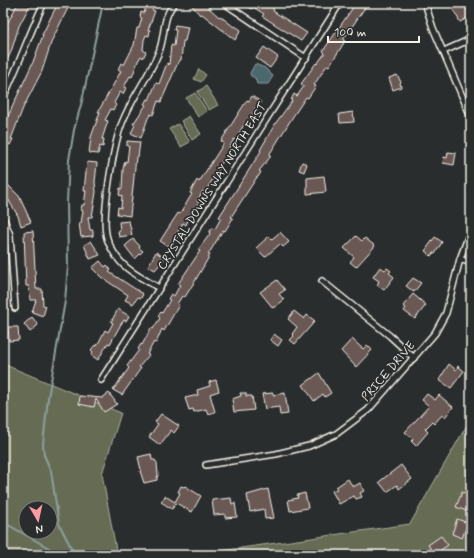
<svg xmlns="http://www.w3.org/2000/svg" width="474" height="558" font-family="Mynerve,sans-serif">
  <style>
    .green { fill: #656c52; stroke: #acae9d; fill-rule: evenodd }
    .water { fill: #4b676e; stroke: #8f9e9f }
    .lines { fill: none; stroke-linecap: round; stroke-linejoin: round }
    .stream { stroke: #8f9e9f; stroke-width: 2 }
    .building { fill: #6b5954; stroke: #f4f1e8 }
    .minor-casing { stroke: #f4f1e8; stroke-width: 8 }
    .minor { stroke: #2a2d2e; stroke-width: 5 }
    .labels { text-anchor: middle; stroke-width: 3.5; stroke-linejoin: round; paint-order: stroke }
    .street-label { font-size: 12px; fill: #f4f1e8; stroke: #2a2d2e }
  </style>
  <rect width="100%" height="100%" fill="#2a2d2e"/>
  <filter id="ink" filterUnits="userSpaceOnUse"><feTurbulence type="fractalNoise" baseFrequency=".025" numOctaves="2"/><feDisplacementMap in="SourceGraphic" scale="8" xChannelSelector="R" yChannelSelector="G"/><feConvolveMatrix kernelMatrix="1 2 1 2 8 2 1 2 1" color-interpolation-filters="sRGB"/></filter>
  <g filter="url(#ink)">
    <g class="green">
      <path d="M199 69 206 75 201 82 194 79Z"/>
      <path d="M206 86 218 105 209 110 197 92Z"/>
      <path d="M195 93 207 111 198 117 186 98Z"/>
      <path d="M189 116 201 134 192 140 181 121Z"/>
      <path d="M178 124 190 142 181 147 169 129Z"/>
      <path d="M3 364 121 413 102 474 117 555H3ZM26 508H50V532H26Z"/>
      <path d="M471 418V555H192L410 524Z"/>
    </g>
    <path class="water" d="M255 64 265 68 273 76 268 84H257L255 78 251 76 250 73Z"/>
    <g class="lines">
      <g class="stream">
        <path d="M3 522 61 555"/>
        <path d="M75 555 59 524 51 471 44 455 43 444 48 398 65 301 68 266 67 202 69 160 74 130 82 101 103 3"/>
      </g>
    </g>
    <g class="building">
      <path d="M18 3H31L19 26 11 52 3 68V40L8 27 6 26Z"/>
      <path d="M58 3 69 6 52 40 42 71 23 108 11 139H13L10 145 8 144 3 153V127L33 62 43 35H42Z"/>
      <path d="M147 3H157L152 10 155 11 148 30H150L149 36 146 35 144 40 143 50 146 52 143 58 141 56 138 61 132 77 130 76 124 87 126 88 123 94 120 92 114 103 116 105 113 110 111 109 105 120 108 121 102 139H104L103 147 100 146 98 154 89 153 91 137 100 112H98L121 71 118 69 121 63 124 65 134 45 137 28H139L142 18 140 17 141 12 144 13Z"/>
      <path d="M190 3H207L210 7 209 8 219 17 220 16 234 27 235 26 241 30 235 40 202 14 200 15Z"/>
      <path d="M242 3H265L274 9 273 11 307 33 301 41 262 16 264 14 253 7 252 9Z"/>
      <path d="M356 3H368L343 40 345 41 337 54 329 66 327 65 314 85 316 86 308 98 306 97 292 118 269 155 271 156 259 171 261 172 258 177H257L231 217 233 218 225 231 223 230 211 250 208 254 210 255 195 281 185 297 182 296 177 304 179 305 164 331 162 329 156 343 154 342 147 354 149 355 139 367 141 368 122 395 113 390 129 368 127 366 139 350 138 349 141 344 142 345 151 328 153 329 160 318 158 316 161 312 162 313 170 300 168 299 171 294 174 296 180 285 178 284 200 251 198 250 210 234 209 233 212 228 215 229 221 218 219 217 261 151 260 150 275 124 292 101 291 100 294 94 297 96 304 86 301 84 316 63 317 64 325 53 323 51Z"/>
      <path d="M463 3 466 9 469 8 471 16 460 22 453 9Z"/>
      <path d="M175 25 188 27 185 41H183L181 60H179L161 102 158 101 153 115 151 114 148 118 141 138 131 133 135 125 133 124 146 105 144 104 147 99 149 100 156 83 159 84 167 63 169 65 171 45 174 46 176 30H174Z"/>
      <path d="M264 47 278 57 270 68 256 58Z"/>
      <path d="M397 75 401 82 400 83 401 87 393 90 389 78Z"/>
      <path d="M252 96 261 102 257 108 256 107 247 125 245 123 238 135 240 136 237 141 234 139 228 150 230 152 219 167 220 168 205 192 203 191 197 201 199 202 196 208 194 207 186 225 183 223 176 235 178 236 175 241 173 240 168 246 160 241 178 213 180 214 192 194 190 193 197 180 199 182 224 143 221 141 247 100 249 101Z"/>
      <path d="M353 112 354 122 340 123 339 114Z"/>
      <path d="M127 141 140 142 138 157H136L130 216 117 214 118 207 121 208 122 196 119 195 120 188 122 189 123 169 125 161 127 162 129 146H127Z"/>
      <path d="M448 152 456 153 454 165 443 163 444 157 447 158Z"/>
      <path d="M87 162 97 163 95 182 96 192 92 217H88L90 230H93V236L81 237 79 223H81L83 211 81 210 82 205H84L86 191H84Z"/>
      <path d="M302 162 307 164 304 172 299 170Z"/>
      <path d="M324 176 326 192 307 194V178Z"/>
      <path d="M8 185 19 196 31 222 21 226 18 216 8 199 7 200 3 196V189Z"/>
      <path d="M129 221 132 235 119 237 118 231H120L119 222Z"/>
      <path d="M33 231 36 289H42L43 305 46 306 43 316 32 312 36 300H30L29 286H26L24 232Z"/>
      <path d="M280 232 289 242 283 247 280 244 265 257 256 248 269 236 272 239Z"/>
      <path d="M356 236 362 241 365 238 375 246 356 267 350 262 354 257 344 248Z"/>
      <path d="M435 237 442 242 435 254 433 253 431 256 425 251Z"/>
      <path d="M133 239 140 246 139 248 143 251 135 259 125 246Z"/>
      <path d="M91 241 100 255 90 259 84 245Z"/>
      <path d="M156 252 165 258 155 270 148 266Z"/>
      <path d="M100 261 105 267 107 265 111 270 109 272 143 294 141 298 138 297 133 304 125 300 128 295 101 277 92 268Z"/>
      <path d="M380 267 385 270 387 268 391 271 389 273 394 277 384 290 377 285 379 281 373 277Z"/>
      <path d="M413 278 421 283 414 292 406 286Z"/>
      <path d="M277 280 285 290 279 294 284 300 273 308 260 292Z"/>
      <path d="M413 294 426 305 415 319 404 311 406 308 403 306Z"/>
      <path d="M118 309 129 316 126 321 124 320 121 324 110 344 108 343 98 360 91 355 93 352 91 350 95 345 97 346 105 330 108 332 113 323 111 322Z"/>
      <path d="M294 311 304 319 307 315 315 321 295 344 290 340 294 336 292 334 297 327 288 319Z"/>
      <path d="M32 317 38 325 30 332 24 324Z"/>
      <path d="M8 327H18L19 340 9 341Z"/>
      <path d="M274 334 282 340 278 346 270 340Z"/>
      <path d="M352 339 363 349 367 345 372 350 356 367 341 351Z"/>
      <path d="M449 364 456 370 458 366 464 371 451 388 439 380Z"/>
      <path d="M319 373 331 393 325 397 323 394 314 401 303 385Z"/>
      <path d="M216 380 219 391 210 394 215 412 208 414 206 409 194 412 193 409 189 410 185 398 198 395 197 390 210 386 209 382Z"/>
      <path d="M109 393 117 404 104 412 96 399 94 407 79 404 80 396 102 398Z"/>
      <path d="M240 393H246V396H252L254 410 234 412 232 399 241 396Z"/>
      <path d="M273 393V395L285 393 288 414 280 415 279 407 265 409 262 394Z"/>
      <path d="M427 394 435 400 439 395 453 407 445 417 442 415 434 424 432 422 425 429 428 432 416 446 411 441 413 439 405 432 429 406 422 400Z"/>
      <path d="M161 414 179 426 174 433 171 430 160 445 149 437 158 424 155 422Z"/>
      <path d="M151 454 152 460H155L157 463 158 476 157 477V480L144 483 140 471 141 470 138 457Z"/>
      <path d="M401 465 412 479 399 489 397 485 387 492 379 482Z"/>
      <path d="M348 479 353 487 360 483 364 491 360 493 362 497 356 499 354 496 339 504 332 491 337 489 336 487Z"/>
      <path d="M181 486 184 487 185 486 201 496 192 512 176 503 172 509 161 502 165 496 175 502 180 493 178 492Z"/>
      <path d="M268 489 274 518 265 519 264 509 250 512 247 495Z"/>
      <path d="M462 492 471 495 469 512 456 507Z"/>
      <path d="M305 493 308 508 290 511 288 500 298 498 297 495Z"/>
      <path d="M231 498 232 504 235 503 237 517 225 518V514L214 515 212 500Z"/>
      <path d="M457 519 468 523 462 538 452 534Z"/>
      <path d="M441 536 448 545 435 554 428 545Z"/>
    </g>
    <g class="lines">
      <defs>
        <g id="minor">
          <path d="M224 3 306 58"/>
          <path d="M425 3 433 28 471 117"/>
          <path d="M444 51 471 39"/>
          <path d="M3 98C18 67 29 34 44 3"/>
          <path d="M3 217 10 235 15 308"/>
          <path d="M460 259 471 263"/>
          <path d="M322 281 390 336 414 358"/>
          <path d="M159 288C144 279 126 271 116 256 112 250 107 240 106 234 102 213 114 143 122 123 131 99 148 78 158 54 166 37 161 17 175 3"/>
          <path d="M101 380 340 3"/>
          <path d="M206 465 276 454 309 446 336 434 368 410 435 333 446 313 460 259 471 229"/>
        </g>
      </defs>
      <use href="#minor" class="minor-casing"/>
      <use href="#minor" class="minor"/>
    </g>
  </g>
  <g class="labels">
    <g class="street-label">
      <text transform="translate(212 186) rotate(-58)" y="4">CRYSTAL DOWNS WAY NORTH EAST</text>
      <text transform="translate(388 371) rotate(-49)" y="4">PRICE DRIVE</text>
    </g>
  </g>
  <rect width="474" height="558" fill="none" stroke="#2a2d2e" stroke-width="16"/>
  <rect x="8" y="8" width="458" height="542" fill="none" stroke="#f4f1e8" stroke-width="1.5" filter="url(#ink)"/>
  <g transform="translate(38 520) rotate(171)"><circle r="19" fill="#2a2d2e" stroke="#7b7b78"/>
  <path d="M0-3L7 15L0 10L-7 15Z" fill="#ff9aa2"/>
  <text y="-6" font-size="11" font-weight="bold" text-anchor="middle" fill="#f4f1e8">N</text>
  </g>
  <path d="M328 36v6h91v-6" fill="none" stroke="#f4f1e8" stroke-width="2"/>
  <text x="334" y="36" font-size="12" fill="#f4f1e8" stroke="#2a2d2e" stroke-width="3" paint-order="stroke">100 m</text>
</svg>
